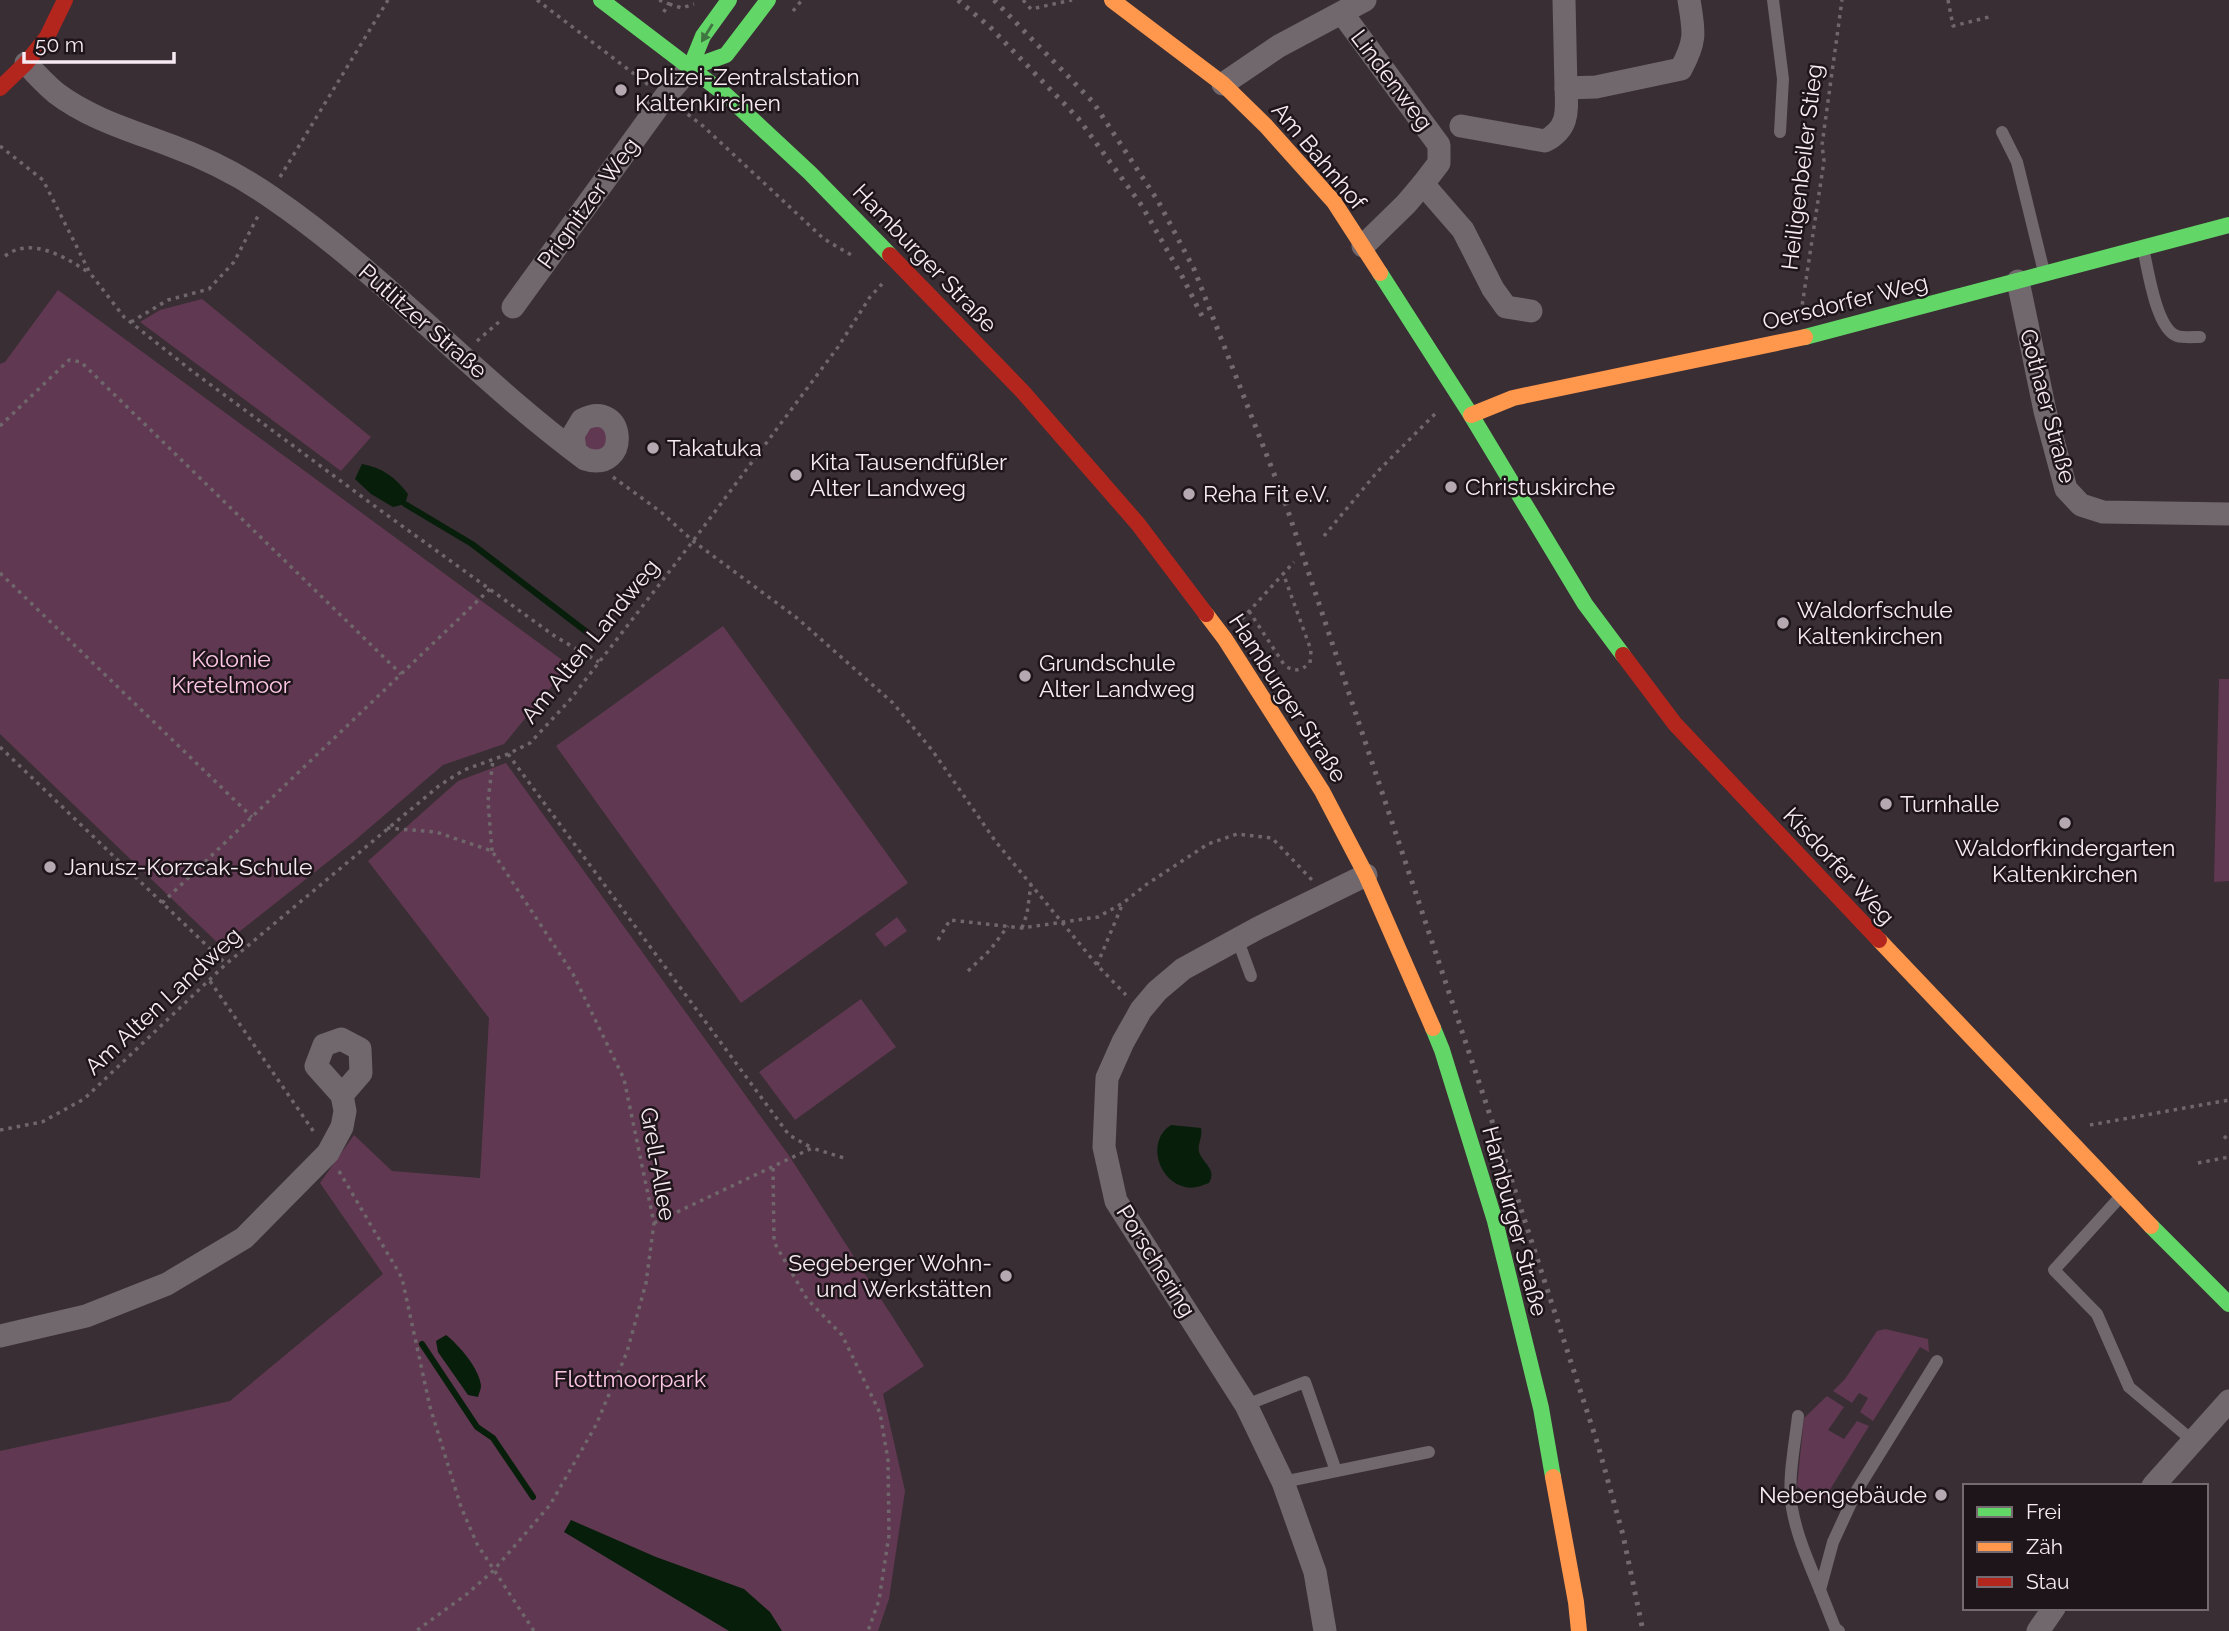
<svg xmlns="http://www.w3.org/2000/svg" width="2229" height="1631" font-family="Raleway,sans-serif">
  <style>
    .green { fill: #613851 }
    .water { fill: #061e0a }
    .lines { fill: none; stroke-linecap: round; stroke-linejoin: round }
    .stream { stroke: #061e0a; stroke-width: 6 }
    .path { stroke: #6f676b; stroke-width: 3.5; stroke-dasharray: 3.5 5; stroke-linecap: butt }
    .lane { stroke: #70686d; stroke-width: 12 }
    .street { stroke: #70686d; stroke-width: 23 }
    .fast { stroke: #63d668; stroke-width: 16 }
    .slow { stroke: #ff974d; stroke-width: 16 }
    .jam { stroke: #b3261e; stroke-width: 16 }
    .rail { stroke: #726a6f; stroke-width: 5; stroke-dasharray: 3.5 7; stroke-linecap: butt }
    .oneway { fill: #407641 }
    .poi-dot { fill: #b5a8b0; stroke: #1e151a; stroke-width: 2.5 }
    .labels { text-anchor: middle; stroke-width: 5; stroke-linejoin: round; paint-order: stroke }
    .poi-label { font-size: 23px; fill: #f8eaf2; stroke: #1e151a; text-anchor: start }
    .street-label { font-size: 23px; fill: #f8eaf2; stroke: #1e151a }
    .park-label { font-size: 23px; fill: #fdc7e5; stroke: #1e151a }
  </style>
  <rect width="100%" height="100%" fill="#392e34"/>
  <g class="green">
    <path d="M58 290 569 665 504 744 443 765 353 842 221 946 0 734V364L5 362Z"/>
    <path d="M202 299 371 437 341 471 140 322 160 310Z"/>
    <path d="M608 419 604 460 573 435Z"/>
    <path d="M723 626 908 883 741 1003 556 746Z"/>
    <path d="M2219 679H2229V881L2214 882Z"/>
    <path d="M506 763 790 1157 924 1366 883 1394 905 1491 889 1599 878 1631H0V1451L230 1401 383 1274 320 1183 354 1135 392 1171 480 1178 489 1018 368 861 458 781Z"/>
    <path d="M897 917 907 931 885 947 875 934Z"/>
    <path d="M861 999 896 1047 795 1120 759 1072Z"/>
    <path d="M1885 1329 1928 1339 1929 1352 1920 1347 1873 1421 1860 1412 1868 1398 1859 1393 1852 1403 1833 1391 1845 1379 1877 1331Z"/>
    <path d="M1827 1396 1844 1407 1828 1430 1844 1439 1857 1421 1869 1426 1823 1501 1805 1493 1797 1486 1804 1418Z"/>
  </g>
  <g class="water">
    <path d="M362 464C383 468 395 477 408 494L405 504 393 507 371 494 355 479Z"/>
    <path d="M1171 1125 1201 1128C1203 1137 1197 1144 1199 1152 1204 1165 1217 1169 1209 1183 1201 1186 1191 1190 1182 1186 1157 1178 1147 1140 1171 1125Z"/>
    <path d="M446 1335C458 1344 480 1369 481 1386 481 1389 479 1393 478 1397L468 1395 438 1352 436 1341Z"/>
    <path d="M571 1520 656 1557 744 1589 770 1612 782 1631H729L564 1532Z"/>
  </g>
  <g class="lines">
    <g class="stream">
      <path d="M405 504 472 544 588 633"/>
      <path d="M422 1344 477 1427 493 1438 533 1497"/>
    </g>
    <g class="path">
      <path d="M537 0 650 86"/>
      <path d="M659 0 669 4 663 13"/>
      <path d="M1023 0 1031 9 1072 0"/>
      <path d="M1948 0 1953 26 1989 17 1988 13"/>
      <path d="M669 4 682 8 694 4"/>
      <path d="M793 11 802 0"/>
      <path d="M681 109 703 126 824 239 853 256"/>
      <path d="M0 146 43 180 90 273 124 317 192 371 380 510 556 637 599 662"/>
      <path d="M280 177 388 0"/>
      <path d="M5 256C31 236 65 257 88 272"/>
      <path d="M1801 313 1824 161 1822 145 1842 0"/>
      <path d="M131 322 168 300 209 289 234 262 259 214"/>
      <path d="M477 341 500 321"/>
      <path d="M0 426 69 360 81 362 401 674"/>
      <path d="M613 477 661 512 693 541 797 618 893 703 932 750 996 842 1097 965 1126 995"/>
      <path d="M1324 536 1378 471 1438 411"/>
      <path d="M0 573 252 817"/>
      <path d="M1249 611 1285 666C1296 672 1300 671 1310 663L1311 650 1283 573"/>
      <path d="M1242 619 1294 562"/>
      <path d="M0 747 226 964"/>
      <path d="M508 754 789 1135 812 1148"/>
      <path d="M387 828 436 832 492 851 573 974 624 1079 654 1223 646 1283 627 1352 596 1425 550 1505 493 1571 467 1594 416 1631"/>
      <path d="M492 851 488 801 493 760"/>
      <path d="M162 903 491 588"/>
      <path d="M1022 928 1027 914 1031 884"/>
      <path d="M938 940 950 920 1022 928 1098 917 1123 903 1147 884 1208 844 1237 834 1272 838 1312 880"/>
      <path d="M1097 965 1123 903"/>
      <path d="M968 971 990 950 1008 926"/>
      <path d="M210 981 316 1135"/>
      <path d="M2090 1125 2229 1100"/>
      <path d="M0 1130 42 1122 84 1099 226 964 440 785 464 770 508 754 530 743 569 701 693 541 838 347 870 297 882 284"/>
      <path d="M2224 1136 2229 1141"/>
      <path d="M2198 1163 2229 1157"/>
      <path d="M773 1168 774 1242 807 1299 842 1335 880 1413 888 1460 889 1535 879 1600 868 1631"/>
      <path d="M339 1171 402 1278 430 1407 461 1507 477 1544 534 1631"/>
      <path d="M654 1223 812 1148 844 1158"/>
    </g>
    <g class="lane">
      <path d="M1773 0 1783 79 1780 132"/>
      <path d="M2002 132 2017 162 2044 272"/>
      <path d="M2143 248C2148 269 2156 329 2177 336 2184 338 2193 337 2200 337"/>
      <path d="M1237 938 1251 976"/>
      <path d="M2121 1196 2054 1270 2097 1314 2129 1387 2193 1441"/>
      <path d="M1246 1405 1305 1382 1336 1471"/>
      <path d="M1798 1416C1795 1444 1787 1481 1792 1508 1797 1537 1809 1563 1820 1590"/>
      <path d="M1283 1482 1429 1452"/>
      <path d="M1839 1631 1835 1628 1820 1590 1833 1542 1857 1490 1937 1361"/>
    </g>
    <g class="street">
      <path d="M1564 0 1566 88 1596 87 1681 69C1697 39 1694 32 1689 0"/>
      <path d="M1342 13 1439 145V163L1423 184"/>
      <path d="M26 63C35 73 45 84 56 93 90 119 133 131 172 146 205 158 241 176 271 197 384 274 475 378 585 459 631 474 626 397 582 420L573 435 575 450"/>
      <path d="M1223 84 1279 46 1365 0"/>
      <path d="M1461 126 1545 141C1569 128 1567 112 1566 88"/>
      <path d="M1363 246 1406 204 1423 184 1463 230 1493 289 1506 307 1531 311"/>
      <path d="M2018 281 2045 411 2066 489 2081 505 2103 512 2229 514"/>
      <path d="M513 307 665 97 690 68"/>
      <path d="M0 1336 86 1316 167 1284 244 1238 328 1153 342 1127 345 1111 342 1095 361 1073 360 1049 341 1039 324 1045 316 1066 342 1095"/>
      <path d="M2153 1486 2229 1401"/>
      <path d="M1325 1631 1315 1572 1283 1482 1246 1405 1116 1201 1104 1147 1107 1078 1123 1042 1141 1010 1157 991 1183 969 1258 928 1366 875"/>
      <path d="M2038 1631 2054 1608"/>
    </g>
    <g class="fast">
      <path d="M601 0 726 95 810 173 890 255"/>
      <path d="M690 68 726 55 768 0"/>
      <path d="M690 68 703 36 729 0"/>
      <path d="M1380 273 1471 415 1585 604 1623 655"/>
      <path d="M1805 337 2229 225"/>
      <path d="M1433 1028 1442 1050 1495 1221 1541 1408 1553 1477"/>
      <path d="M2151 1226 2229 1304"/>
    </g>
    <g class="slow">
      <path d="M1112 0 1223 84 1266 126 1334 202 1380 273"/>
      <path d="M1471 415 1513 398 1805 337"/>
      <path d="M1206 614 1225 639 1322 791 1366 875 1433 1028"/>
      <path d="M1879 940 2151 1226"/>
      <path d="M1553 1477 1576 1602 1579 1631"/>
    </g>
    <g class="jam">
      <path d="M0 88 26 63 47 37 65 0"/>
      <path d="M890 255 1023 392 1138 524 1206 614"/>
      <path d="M1623 655 1675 724 1879 940"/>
    </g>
    <g class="rail">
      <path d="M958 0 990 27 1078 118 1142 206 1183 278 1202 316"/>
      <path d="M994 0 1093 102 1158 201 1194 269 1285 502 1506 1163 1598 1445 1623 1535 1643 1631"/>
    </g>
  </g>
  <defs><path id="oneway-solid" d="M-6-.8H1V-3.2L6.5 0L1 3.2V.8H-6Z" transform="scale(1.75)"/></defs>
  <use class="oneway" href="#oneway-solid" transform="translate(707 33) rotate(122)"/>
  <g class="poi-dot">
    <circle cx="621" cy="90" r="7"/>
    <circle cx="653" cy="448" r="7"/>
    <circle cx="796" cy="475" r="7"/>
    <circle cx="1451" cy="487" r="7"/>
    <circle cx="1189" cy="494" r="7"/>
    <circle cx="1783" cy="623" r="7"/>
    <circle cx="1025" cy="676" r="7"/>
    <circle cx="1886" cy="804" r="7"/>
    <circle cx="2065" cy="823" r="7"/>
    <circle cx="50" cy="867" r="7"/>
    <circle cx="1006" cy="1276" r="7"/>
    <circle cx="1941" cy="1495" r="7"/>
  </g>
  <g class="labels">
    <g class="poi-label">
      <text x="635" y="85">Polizei-Zentralstation<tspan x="635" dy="26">Kaltenkirchen</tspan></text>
      <text x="667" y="456">Takatuka</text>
      <text x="810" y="470">Kita Tausendfüßler<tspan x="810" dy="26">Alter Landweg</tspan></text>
      <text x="1465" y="495">Christuskirche</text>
      <text x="1203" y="502">Reha Fit e.V.</text>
      <text x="1797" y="618">Waldorfschule<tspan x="1797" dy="26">Kaltenkirchen</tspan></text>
      <text x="1039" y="671">Grundschule<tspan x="1039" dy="26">Alter Landweg</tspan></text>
      <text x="1900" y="812">Turnhalle</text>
      <text x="2065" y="856" text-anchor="middle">Waldorfkindergarten<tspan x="2065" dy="26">Kaltenkirchen</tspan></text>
      <text x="64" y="875">Janusz-Korzcak-Schule</text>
      <text x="992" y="1271" text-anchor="end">Segeberger Wohn-<tspan x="992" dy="26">und Werkstätten</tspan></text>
      <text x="1927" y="1503" text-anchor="end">Nebengebäude</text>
    </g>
    <g class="street-label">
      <text transform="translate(1392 80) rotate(53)" y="8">Lindenweg</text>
      <text transform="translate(1319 156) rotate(50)" y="8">Am Bahnhof</text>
      <text transform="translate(1802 167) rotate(-83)" y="8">Heiligenbeiler Stieg</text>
      <text transform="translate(588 203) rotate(-54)" y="8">Prignitzer Weg</text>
      <text transform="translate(925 258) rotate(46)" y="8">Hamburger Straße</text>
      <text transform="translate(1845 302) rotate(-14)" y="8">Oersdorfer Weg</text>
      <text transform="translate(423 321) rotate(41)" y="8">Putlitzer Straße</text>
      <text transform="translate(2048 406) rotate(75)" y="8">Gothaer Straße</text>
      <text transform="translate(590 641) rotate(-51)" y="8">Am Alten Landweg</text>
      <text transform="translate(1288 698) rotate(57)" y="8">Hamburger Straße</text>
      <text transform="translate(1839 866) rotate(47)" y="8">Kisdorfer Weg</text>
      <text transform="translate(163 1001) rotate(-43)" y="8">Am Alten Landweg</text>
      <text transform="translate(658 1164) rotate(80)" y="8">Grell-Allee</text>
      <text transform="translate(1515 1221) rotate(75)" y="8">Hamburger Straße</text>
      <text transform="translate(1156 1261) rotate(58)" y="8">Porschering</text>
    </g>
    <g class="park-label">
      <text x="231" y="667">Kolonie<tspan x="231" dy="26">Kretelmoor</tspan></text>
      <text x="630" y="1387">Flottmoorpark</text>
    </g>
  </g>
  <rect x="1963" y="1484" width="245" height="126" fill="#1e151a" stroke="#756a70" stroke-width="2"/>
  <rect x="1977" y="1507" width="35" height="10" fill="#63d668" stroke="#756a70" stroke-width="2"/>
  <text x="2026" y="1519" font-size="21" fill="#f8eaf2">Frei</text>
  <rect x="1977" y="1542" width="35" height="10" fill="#ff974d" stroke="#756a70" stroke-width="2"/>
  <text x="2026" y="1554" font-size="21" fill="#f8eaf2">Zäh</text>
  <rect x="1977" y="1577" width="35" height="10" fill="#b3261e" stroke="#756a70" stroke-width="2"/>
  <text x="2026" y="1589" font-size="21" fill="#f8eaf2">Stau</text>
  <path d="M24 52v10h150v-10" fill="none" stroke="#f8eaf2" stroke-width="3.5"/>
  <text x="35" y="52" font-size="21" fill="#f8eaf2" stroke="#1e151a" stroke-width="5" paint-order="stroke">50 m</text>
</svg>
